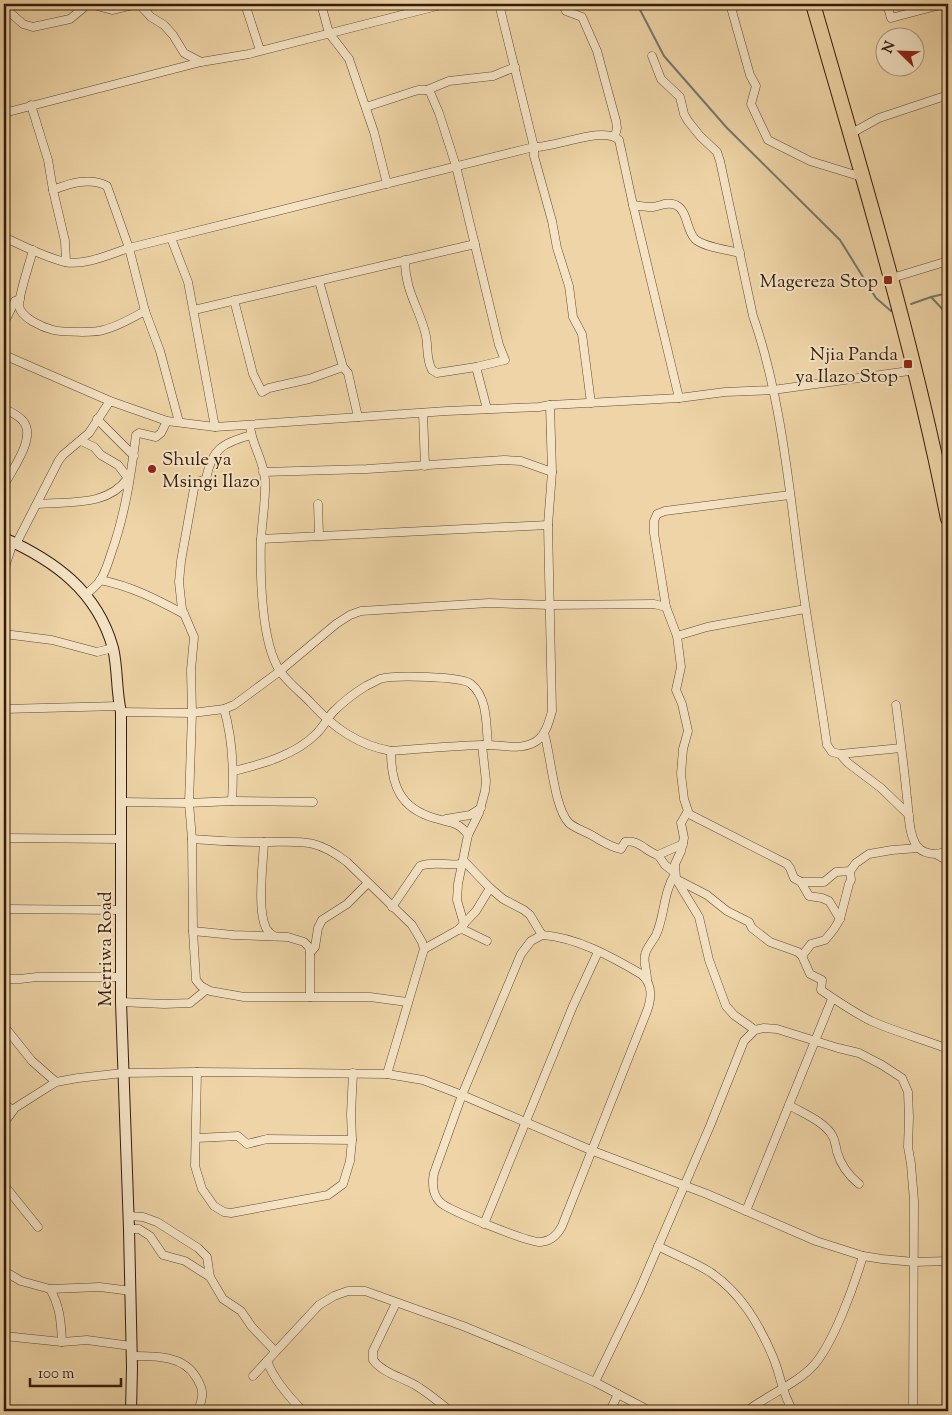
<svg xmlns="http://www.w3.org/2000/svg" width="952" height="1415" font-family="'Sorts Mill Goudy',serif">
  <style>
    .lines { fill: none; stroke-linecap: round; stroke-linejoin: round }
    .stream { stroke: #757770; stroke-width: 2 }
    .street-casing { stroke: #624932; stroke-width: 9 }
    .secondary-casing { stroke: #341b0b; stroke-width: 12 }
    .highway-casing { stroke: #341b0b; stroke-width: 16 }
    .street { stroke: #f4e3c5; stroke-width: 8 }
    .secondary { stroke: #f4e3c5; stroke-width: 10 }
    .highway { stroke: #eed4a6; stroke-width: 14 }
    .poi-dot { fill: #8f2418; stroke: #f4e3c5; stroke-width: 2 }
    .labels { text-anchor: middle; stroke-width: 4; stroke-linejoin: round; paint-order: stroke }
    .poi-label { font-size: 19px; fill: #341b0b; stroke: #f4e3c5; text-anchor: end }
    .street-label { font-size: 19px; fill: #341b0b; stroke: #f4e3c5 }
  </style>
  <rect width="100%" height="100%" fill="#eed4a6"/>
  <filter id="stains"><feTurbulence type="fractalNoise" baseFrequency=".004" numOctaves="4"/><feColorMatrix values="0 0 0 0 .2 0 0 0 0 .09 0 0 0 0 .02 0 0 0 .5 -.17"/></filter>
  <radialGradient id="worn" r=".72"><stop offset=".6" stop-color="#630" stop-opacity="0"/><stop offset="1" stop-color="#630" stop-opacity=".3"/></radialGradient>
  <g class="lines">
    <g class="stream">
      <path d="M637 4 664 56 727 128 840 240 876 298 891 311 893 310"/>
      <path d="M931 297 948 293"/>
      <path d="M911 304 931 297 948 315"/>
    </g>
    <defs>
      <g id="street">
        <path d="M90 4 112 10 137 4"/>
        <path d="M139 4 151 17 164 25 173 35 184 53 201 62"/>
        <path d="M245 4 260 50"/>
        <path d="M321 4 329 33 349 59 374 132 387 184"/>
        <path d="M499 4 534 147C556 148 603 125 619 140L633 205 679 398"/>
        <path d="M562 4 566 11 582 17 597 51 616 121 617 128 615 136"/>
        <path d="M730 4 750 75 756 86 751 104 768 140 810 161 862 177"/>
        <path d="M887 4 891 18 944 4"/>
        <path d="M4 7 23 24 33 27 70 19 88 4"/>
        <path d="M652 56 661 79 680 97 684 114 688 121 700 136 717 152 720 161 753 316C779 390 788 476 798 554 806 618 818 681 827 745L832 752 840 754 901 748"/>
        <path d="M427 90 449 81 493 76 515 67"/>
        <path d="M31 105 48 160 53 190C70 183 90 177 107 186L129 248 145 311 160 351 179 422"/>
        <path d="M366 107 418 90H427L430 92 439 113 456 166 499 345 505 360 476 367 437 373 432 370C425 357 429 345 425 332 418 305 405 291 405 260"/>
        <path d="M4 113 201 62 249 54 445 4"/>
        <path d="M850 134 879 118 948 95"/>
        <path d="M53 190 65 241 66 262"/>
        <path d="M633 205C639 206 646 207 653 207 661 206 667 201 676 205 688 211 686 230 695 239 703 247 729 250 740 253"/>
        <path d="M4 237C23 246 44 257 65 262 85 266 110 254 129 248L534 147V156L552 221 557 248 569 286 573 317 582 334 591 403"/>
        <path d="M171 238 188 282 215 427"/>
        <path d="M33 250C30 262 18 297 19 306 21 318 42 327 53 330 61 332 95 333 103 330 117 327 132 318 145 311"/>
        <path d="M892 278 948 261"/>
        <path d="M319 281 343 367 348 373 358 417"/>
        <path d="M234 300 253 374 262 392 269 388 309 379 343 367"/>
        <path d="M194 310 475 244"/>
        <path d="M4 323 15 301 20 299"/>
        <path d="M4 355 110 401 167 421 215 427 447 411 539 407 550 405 679 398 725 392 773 390 916 370"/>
        <path d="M476 367 487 409"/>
        <path d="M4 408C10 412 18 415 23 421 37 437 12 470 4 485"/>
        <path d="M423 413 425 466"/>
        <path d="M97 419 134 456"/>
        <path d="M250 425C251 444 264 460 265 480 266 500 262 520 261 540 260 574 261 643 280 671 288 683 302 693 312 704 334 728 358 745 391 751 423 749 455 745 487 745 502 745 519 750 533 743 545 738 549 722 552 711L548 525 552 472 550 405"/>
        <path d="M251 435C222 443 212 449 206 479L195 483 181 561 179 582 182 609 194 637 191 670 192 713 189 803 192 839 193 931 196 980 201 986 210 991 244 997H370L407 1002"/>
        <path d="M937 465 948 462"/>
        <path d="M263 472 367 469 504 460 521 461 552 472"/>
        <path d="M38 504C70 501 107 507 128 478L118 465 101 455 94 447 81 441"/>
        <path d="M318 504 319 535"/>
        <path d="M261 539 548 525"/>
        <path d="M16 544 59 460 63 455 89 433 110 401"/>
        <path d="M4 570 13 542"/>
        <path d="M100 580C131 586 156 599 184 614"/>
        <path d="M85 595C90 591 95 587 99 582 105 574 108 563 111 554 125 515 131 475 136 435L139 433 156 437 161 433 167 421"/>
        <path d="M4 634 52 640 97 652 113 648"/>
        <path d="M677 636 707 627 805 609"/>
        <path d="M896 705C900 736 904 767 907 798 909 812 908 830 915 843 921 855 939 857 948 849"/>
        <path d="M4 709 119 706"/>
        <path d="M224 709C233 740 234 770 232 801"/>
        <path d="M121 712 192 713 224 709 234 705 280 671 336 624 350 615 361 611 489 603 550 605 654 604 666 607"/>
        <path d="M544 733C551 755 554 808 569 823 576 829 585 831 593 836 602 841 610 847 621 849L625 842C639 839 646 852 658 855L683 844"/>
        <path d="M391 751C391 785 400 808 434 818 450 823 458 821 468 835"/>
        <path d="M840 754 848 763 881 788 909 815"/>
        <path d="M234 771C262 764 296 755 317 733 323 727 327 719 333 712 341 704 356 692 366 686 370 684 376 681 380 679 393 675 462 676 471 684 488 698 486 725 488 745"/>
        <path d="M122 802 189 803 232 801 313 802"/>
        <path d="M687 813 787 864 790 868 794 878 801 882 809 896 822 898 829 901 840 919"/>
        <path d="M446 819 470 815 481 808"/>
        <path d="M4 838 121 839"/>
        <path d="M192 839C215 841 239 842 262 842 300 842 314 837 347 862L412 925 422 942 424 949 387 1074"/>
        <path d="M264 842C263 863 257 910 266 928 268 932 271 934 274 936"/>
        <path d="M936 854 948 861"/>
        <path d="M658 855 665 865 674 872"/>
        <path d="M464 861 490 888"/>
        <path d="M676 879 707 895 727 911 749 922 752 928 770 942 798 952 802 956 810 974 822 980 821 990C837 1001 853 1012 871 1021 896 1032 923 1039 948 1049"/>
        <path d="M801 882H824L836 872 850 871 856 863 869 854 892 850 918 848"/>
        <path d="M392 907 420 866C434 861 448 866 462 864"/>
        <path d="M4 909 121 910"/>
        <path d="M464 924 457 900 458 884 468 835 479 813 485 791 486 781 482 745"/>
        <path d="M458 930 462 929 487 941"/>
        <path d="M193 931 233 935 288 937 304 942 309 947 310 953V997"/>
        <path d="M542 935C576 937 612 957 641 974 653 984 652 997 647 1011L562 1226C558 1234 551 1241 541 1242 530 1243 447 1210 440 1202 432 1194 432 1183 434 1173L462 1095 521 954 531 941Z"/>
        <path d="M424 949 458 930 476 911 490 888 503 899 524 910 530 915 542 935"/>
        <path d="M310 953 315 947 318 928 322 920 347 904 368 883"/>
        <path d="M802 956 811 944 825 940 834 929 840 919 849 884 851 880 850 871"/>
        <path d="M4 979H20L37 977H121"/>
        <path d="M647 979C647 971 643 962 645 955 646 948 653 941 656 935 665 915 663 893 675 874"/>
        <path d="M121 1002 164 1004 190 1003 206 990"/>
        <path d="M4 1026 32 1061 56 1082"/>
        <path d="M755 1030 734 1015 726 1006 709 960 699 917 676 879 675 864 681 851 684 838 681 823 688 811 684 799 681 774 683 749 688 731 682 704 676 690 681 667 677 636 666 607 654 533V521L657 514 665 511 790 495"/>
        <path d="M197 1072 195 1166 202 1189 214 1206 224 1212 231 1213 328 1195 343 1184 350 1161 352 1140 351 1114 353 1073"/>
        <path d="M4 1104 13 1110"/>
        <path d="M789 1105C802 1113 826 1122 833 1137 835 1141 836 1147 837 1152 841 1166 848 1175 859 1184"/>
        <path d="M4 1123 15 1108 48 1087 56 1082 78 1078 123 1073 197 1072 387 1074 423 1080 462 1095 593 1151 707 1194 816 1241 863 1256 882 1259 914 1262 948 1261"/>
        <path d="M197 1138 238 1136 247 1144 267 1139 352 1140"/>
        <path d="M4 1185 38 1227"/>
        <path d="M746 1211 832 999"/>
        <path d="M129 1216 143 1217 157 1222 198 1248 207 1257 210 1277"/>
        <path d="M484 1224 573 1006 598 952"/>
        <path d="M129 1229H139L150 1236 163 1255 185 1261 210 1277 223 1299 241 1311 252 1327 275 1351"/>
        <path d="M658 1246C675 1255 694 1262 710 1272 741 1293 759 1324 773 1357 781 1376 782 1394 793 1411"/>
        <path d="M4 1271 21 1281 50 1289 100 1287 131 1291"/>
        <path d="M50 1289C60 1306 61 1322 62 1342"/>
        <path d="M396 1303 373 1351V1360C383 1373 401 1377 415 1385 427 1392 439 1402 450 1411"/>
        <path d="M4 1336 62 1342 87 1340 131 1346"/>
        <path d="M132 1356C155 1356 183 1355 196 1377 199 1382 202 1387 202 1392 203 1398 200 1405 198 1411"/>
        <path d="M267 1361C274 1380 289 1397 303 1411"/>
        <path d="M253 1376 319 1305 334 1296 348 1291H365L463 1326 524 1351 595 1382 650 1411"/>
        <path d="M595 1382 639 1291 710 1126 744 1041 755 1030 764 1028 777 1029 838 1048 859 1053 882 1065 902 1078 908 1092 909 1117 908 1147 911 1164 914 1201 913 1411"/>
        <path d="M131 1409 154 1411"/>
        <path d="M610 1411 618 1394"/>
        <path d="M747 1411C766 1396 798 1383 814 1365 834 1342 854 1286 863 1256"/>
      </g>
      <path id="secondary" d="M4 538C55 561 97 591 113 648 118 669 116 691 121 712V1002L129 1229 132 1367 131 1411"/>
      <path id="highway" d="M813 4C862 175 914 345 948 519"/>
    </defs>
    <use href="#street" class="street-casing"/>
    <use href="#secondary" class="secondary-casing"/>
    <use href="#highway" class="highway-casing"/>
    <use href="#street" class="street"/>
    <use href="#secondary" class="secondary"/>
    <use href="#highway" class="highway"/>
  </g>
  <g class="poi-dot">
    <rect x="883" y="275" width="10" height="10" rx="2.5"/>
    <rect x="903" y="359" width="10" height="10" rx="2.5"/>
    <circle cx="152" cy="469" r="5"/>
  </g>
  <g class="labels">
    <g class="poi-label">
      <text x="878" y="287">Magereza Stop</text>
      <text x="898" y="360">Njia Panda<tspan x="898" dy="22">ya Ilazo Stop</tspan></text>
      <text x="162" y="465" text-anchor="start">Shule ya<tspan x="162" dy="22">Msingi Ilazo</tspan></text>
    </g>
    <g class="street-label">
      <text transform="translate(104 949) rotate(-90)" y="7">Merriwa Road</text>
    </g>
  </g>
  <rect width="952" height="1415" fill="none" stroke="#eed4a6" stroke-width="20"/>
  <rect x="5" y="5" width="942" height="1405" fill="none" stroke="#341b0b" stroke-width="2.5"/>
  <rect x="10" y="10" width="932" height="1395" fill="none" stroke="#341b0b"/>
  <g transform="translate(900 52) rotate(293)"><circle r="24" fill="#f4e3c5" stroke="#a7937b"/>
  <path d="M0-4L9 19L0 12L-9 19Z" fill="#8f2418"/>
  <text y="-8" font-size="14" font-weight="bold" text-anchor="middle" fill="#341b0b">N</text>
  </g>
  <path d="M30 1378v8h91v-8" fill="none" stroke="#341b0b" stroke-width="2.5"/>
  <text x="38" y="1378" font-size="15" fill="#341b0b" stroke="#f4e3c5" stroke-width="4" paint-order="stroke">100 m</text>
  <rect width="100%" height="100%" filter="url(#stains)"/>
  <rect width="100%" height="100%" fill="url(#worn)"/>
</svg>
